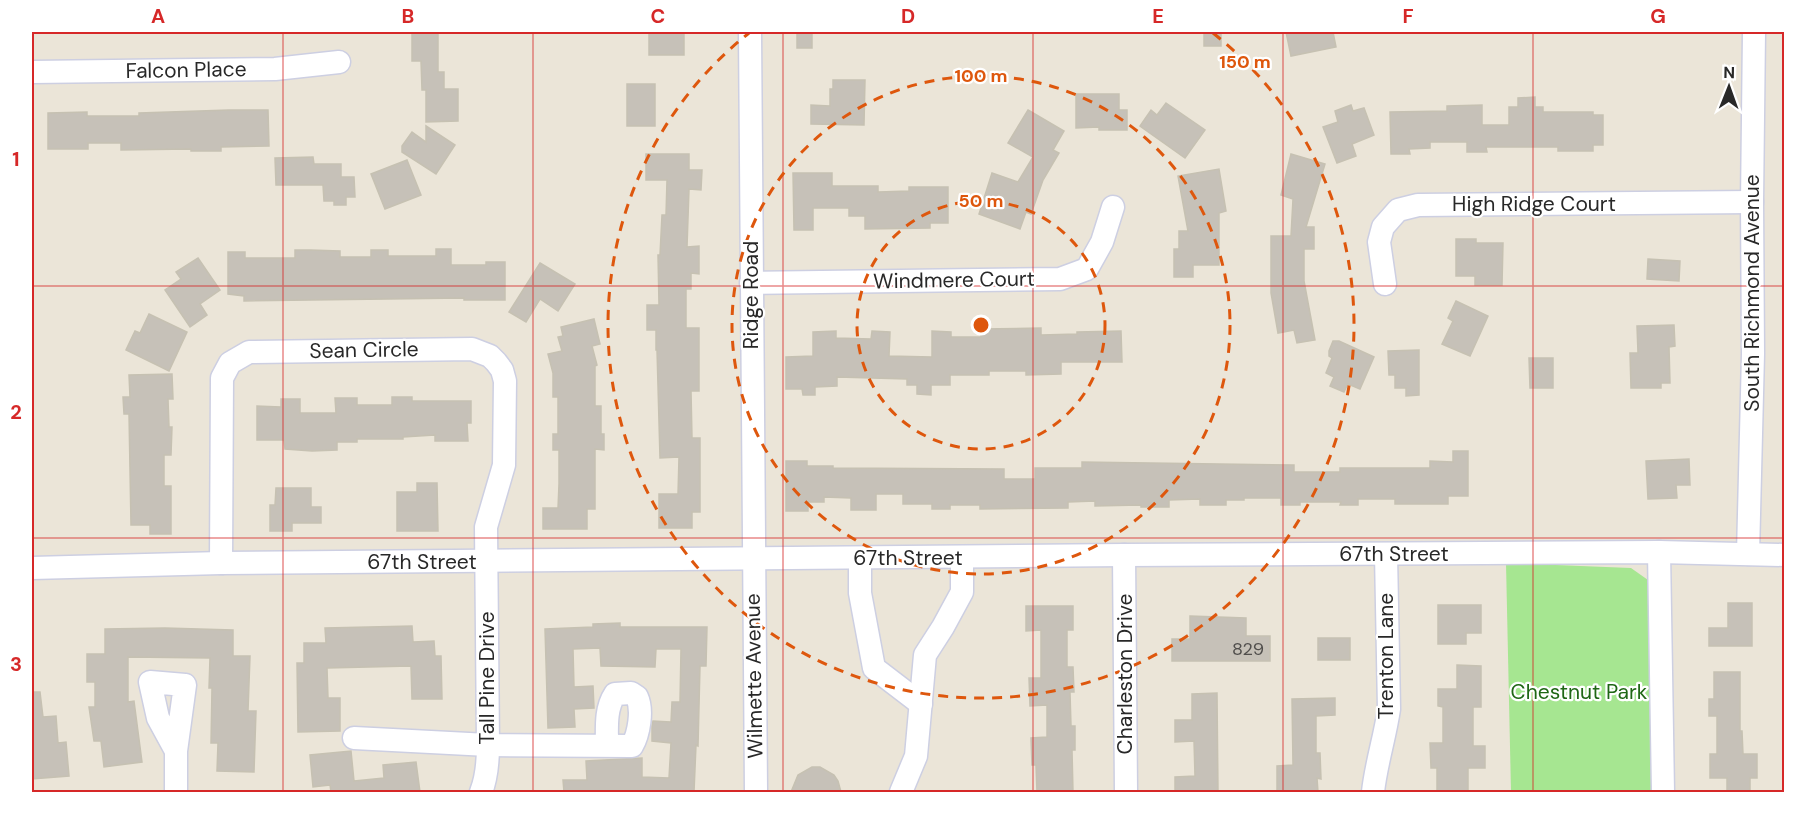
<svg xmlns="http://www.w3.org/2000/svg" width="1816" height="824" font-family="'DM Sans',sans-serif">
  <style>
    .green { fill: #a6e691 }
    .building { fill: #c6c1b8; stroke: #c6c1b2; stroke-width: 1.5 }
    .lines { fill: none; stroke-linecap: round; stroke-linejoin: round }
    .minor-casing { stroke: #cdcfe2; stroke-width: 25 }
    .minor { stroke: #fff; stroke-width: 22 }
    .grid { fill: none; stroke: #d62828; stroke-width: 1.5; stroke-opacity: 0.55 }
    .ring { fill: none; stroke: #de570d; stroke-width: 3; stroke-dasharray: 10 8 }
    .labels { text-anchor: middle; stroke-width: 4.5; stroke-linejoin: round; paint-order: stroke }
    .number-label { font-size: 18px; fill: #504e4c }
    .street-label { font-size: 21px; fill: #282828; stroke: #fff }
    .park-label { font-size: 21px; fill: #1f6715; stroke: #fff }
    .centre { fill: #de570d; stroke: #fff; stroke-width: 3 }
    .ring-label { font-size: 18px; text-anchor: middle; font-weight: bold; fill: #de570d; stroke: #fff; stroke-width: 4.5; stroke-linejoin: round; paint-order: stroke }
    .neatline { fill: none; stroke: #d62828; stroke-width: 2 }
    .grid-label { font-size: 20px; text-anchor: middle; font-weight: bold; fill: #d62828 }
  </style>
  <rect width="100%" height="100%" fill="#ebe5d8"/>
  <path class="green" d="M1506 563 1631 568 1648 580 1651 792H1511Z"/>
  <g class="building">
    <path d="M412 32H438V72H444V89H458V121L426 122V90H422L421 61H412Z"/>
    <rect x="649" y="32" width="35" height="23"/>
    <rect x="797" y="32" width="15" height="16"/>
    <rect x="1204" y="32" width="17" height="14"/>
    <path d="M1286 32H1333L1336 47 1291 56Z"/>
    <path d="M833 80H865L864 125 811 124V105L830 106V89H833Z"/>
    <rect x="627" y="84" width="28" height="42"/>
    <path d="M1076 94H1119V110H1127V130H1099V127L1076 128Z"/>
    <path d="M1535 97V107H1543V112H1593V115H1603V145H1593V151H1558V147H1486L1487 152H1467V142H1430V148L1409 149 1410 154H1391L1390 112 1447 111V106L1482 105V125H1509V107H1518V98Z"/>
    <path d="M1166 103 1205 130 1185 158 1140 126 1151 110 1157 115Z"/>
    <path d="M1351 105 1353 111 1364 108 1374 135 1352 144 1356 156 1337 163 1323 127 1338 122 1335 111Z"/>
    <path d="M229 110H268L269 146 221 147V151H191V149L121 150V143H88V149H48V113L87 112V116H139V113Z"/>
    <path d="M1028 110 1064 131 1053 150 1059 153 1043 180 1031 214 1026 212 1020 229 979 214 992 173 1018 182 1033 157 1008 143Z"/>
    <path d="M426 126 455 145 436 174 402 152V146L412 132 426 142Z"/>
    <path d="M646 154H689V170H702L701 190 689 189 687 247 699 246V274L691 273V289H686V328H699V391H691L692 438H700V512H692V528H659V494H678L679 457 660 458 657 350H656V330H647V305H659L658 255H660L662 215H666L667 180H646Z"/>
    <path d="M1291 154 1325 164 1306 227H1314V249H1304V281L1315 340 1297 343 1294 330 1278 333 1271 293V236H1291L1293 199 1281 195Z"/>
    <path d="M313 157 314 164H341V177H354L355 197H346V205H334V201H324L323 185H276L275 158Z"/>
    <path d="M407 160 421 195 385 209 371 174Z"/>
    <path d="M1219 169 1226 211 1219 213V265H1193V277H1174V249H1179V231H1188L1178 176Z"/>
    <path d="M793 173H832V186H878V192L909 191V187H948V223H930V228L865 229V216H849V208H813V230H794Z"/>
    <path d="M1456 239H1476V243H1503L1502 285H1475V276H1456Z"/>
    <path d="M436 249H451V265H486V262H505V300H464V298L244 301V296L228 294V252H245V258H295V250H310L340 251V257H371V250H388V256H436Z"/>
    <path d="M198 258 220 290 200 304 207 315 190 327 165 290 181 279 176 272Z"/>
    <path d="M1648 259 1680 261 1679 281 1647 279Z"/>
    <path d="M540 263 575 284 558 311 540 299 526 322 509 312Z"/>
    <path d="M1456 301 1488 316 1470 356 1442 344 1453 321 1448 318Z"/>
    <path d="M149 314 187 332 169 371 126 350 135 331 140 333Z"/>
    <path d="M594 319 600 344 592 346 597 365 595 366V406H601V434H604V450L595 449V509H587V529H543V508H558L559 484V450H553V434H558V397H553V373L548 354 562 351 558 337 563 336 561 327Z"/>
    <path d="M1674 325 1675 346 1669 347 1670 383H1661V388H1631L1630 353H1638L1637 326Z"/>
    <path d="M1041 328V335L1077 334V332L1121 331 1122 362H1061V374L1026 375V371H989V375H950V385H931V395L917 394V385H907V379L837 377V386L815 387V395H803L802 389H786V357L813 356V332L836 331V338L871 339 872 331 890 332 889 356 932 357V331L951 332V337H981V329Z"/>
    <path d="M1333 341H1339L1374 357 1360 389 1348 384 1344 392 1330 386 1334 377 1326 373 1332 358 1329 356V351Z"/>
    <path d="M1419 350V395L1406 396V388H1395V375H1389L1388 351Z"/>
    <path d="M1529 358H1553V388H1530Z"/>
    <path d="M172 374 173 399H168L169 427H172L171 455H164V486H171V534H150V525H131L129 414H124L123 397H130L129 375Z"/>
    <path d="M392 397H412V401H471V423H467L468 441H435V435L403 437V439H357V442H337V450L312 451 285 449 284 440H257V406L281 407V399H300V413H336L335 398H357V405H392Z"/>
    <path d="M1453 451H1468V496H1448V504H1395V499H1358V505H1340L1341 502H1300V505H1281V498H1244V500H1226V505H1200V499L1169 500V507H1141V505L1095 506V501L1068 502V508L980 509V505H950V509H932V504H903V494H876V510H851V498L824 497V502H808V511H786V461H807V466H833V468L1004 469V479H1035V468H1082V462L1294 465V472H1340V468H1430V461L1453 462Z"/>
    <path d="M1689 459 1690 485H1676L1677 498 1648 499 1646 461Z"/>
    <path d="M417 483H437L438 531H397V492H417Z"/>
    <path d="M276 488H311V507H321V523H292V531H270V505H275Z"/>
    <path d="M1728 603H1752V646H1709V628H1728Z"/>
    <path d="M1438 605H1481V633H1466V644H1438Z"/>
    <path d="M1026 606H1073V630H1067V667H1073L1074 692H1070L1071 726H1075V750H1072L1073 792H1037L1036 765H1032L1031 738 1047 737V705L1030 706 1029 678H1041V630L1026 631Z"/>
    <path d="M1190 616 1246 618V636H1270V661H1172V639H1190Z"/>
    <path d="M620 623V627H707L706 666H700L698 746 696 745 694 792H564L563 780H587L586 761 642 758V777L669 778 671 743 652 741V726L653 721 671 722 672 702H680L681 649H656L655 667 601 666 600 648 573 649 574 687 593 686 594 708 574 709 575 727 548 728 545 629 593 627V624Z"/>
    <path d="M412 626 413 642 434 641 435 656H441L442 699H412L411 666 327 668 328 698H340V731L298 732 297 663H304V643H326L325 628Z"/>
    <path d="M165 628 233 630V656H250L248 711H256L254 772 217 771 218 743H211L212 688H209L210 658 128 657V702L134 701 142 762 104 767 101 741H94L89 707H95V682H87V654H105V629Z"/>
    <rect x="1318" y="638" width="32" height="22"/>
    <path d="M1457 665 1481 666V707H1473V746H1485V768H1468V792H1437V768H1431L1430 743H1443V707L1438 706V689H1457Z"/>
    <path d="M1714 672H1740V731H1742L1743 754H1757V778H1750V792H1727V778H1710V754H1717V716H1709V699H1714Z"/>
    <path d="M32 692H40L43 717 56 716 58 743 66 742 69 776 32 779Z"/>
    <path d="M1217 693 1218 792H1175V777L1195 776 1194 741 1175 742V720H1192V694Z"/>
    <path d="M1335 698V715L1316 716V753H1320L1321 779 1317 778 1318 792H1277V766L1293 765 1292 699Z"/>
    <path d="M351 751 354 781 384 778 383 765 416 762 420 792H331L330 785 313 787 310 755Z"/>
    <path d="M812 767H820L834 775 838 781 841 792H791L798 775Z"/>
  </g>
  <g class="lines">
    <defs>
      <g id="minor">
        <path d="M750 32 756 792"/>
        <path d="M32 72 275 69 339 62"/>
        <path d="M751 283 1060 279 1087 269 1102 242 1113 207"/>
        <path d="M1385 284 1379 242 1383 227 1398 210 1418 205 1752 202"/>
        <path d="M1659 552 1663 792"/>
        <path d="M1748 554 1753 354 1752 202 1754 32"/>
        <path d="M1124 555 1126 792"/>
        <path d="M860 558V593L874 668 921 704"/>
        <path d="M221 563 222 378 230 363 249 352 472 349 490 356 496 362 502 370 505 381 504 465 486 527 488 745C488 762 487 777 481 792"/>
        <path d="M32 568 221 563 1124 555 1659 552 1784 555"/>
        <path d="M354 738 488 745 632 746C639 734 643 710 637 697L631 693 615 694C605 709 607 728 607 746"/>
        <path d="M176 792V751L185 685 150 682 158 718 176 751"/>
        <path d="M901 792 916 756 925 655 943 627 962 592V558"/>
        <path d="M1373 792C1376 764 1385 737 1389 709L1386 554"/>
      </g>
    </defs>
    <use href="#minor" class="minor-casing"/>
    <use href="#minor" class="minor"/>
  </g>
  <path class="grid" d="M283 32V792M533 32V792M783 32V792M1033 32V792M1283 32V792M1533 32V792M32 286H1784M32 538H1784"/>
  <g class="ring">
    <circle cx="981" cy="325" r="124"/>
    <circle cx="981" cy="325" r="249"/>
    <path d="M1213 33A373 373 0 1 1 749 33"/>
  </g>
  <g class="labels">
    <g class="number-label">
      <text x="1248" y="655">829</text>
    </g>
    <g class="street-label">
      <text transform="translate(186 70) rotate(-1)" y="7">Falcon Place</text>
      <text x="1534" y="211">High Ridge Court</text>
      <text transform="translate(954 280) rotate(-1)" y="7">Windmere Court</text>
      <text transform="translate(1752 293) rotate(-90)" y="7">South Richmond Avenue</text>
      <text transform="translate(751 295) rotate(-90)" y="7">Ridge Road</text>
      <text transform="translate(364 350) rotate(-1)" y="7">Sean Circle</text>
      <text x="1394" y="561">67th Street</text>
      <text x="908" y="565">67th Street</text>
      <text x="422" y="569">67th Street</text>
      <text transform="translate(1386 656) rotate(-90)" y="7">Trenton Lane</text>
      <text transform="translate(1125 674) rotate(-90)" y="7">Charleston Drive</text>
      <text transform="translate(754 676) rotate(-91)" y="7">Wilmette Avenue</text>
      <text transform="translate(487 678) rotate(-90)" y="7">Tall Pine Drive</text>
    </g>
    <g class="park-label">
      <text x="1579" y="699">Chestnut Park</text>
    </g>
  </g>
  <circle cx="981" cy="325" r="9" class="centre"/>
  <g class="ring-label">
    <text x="1245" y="68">150 m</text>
    <text x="981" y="82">100 m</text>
    <text x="981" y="207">50 m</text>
  </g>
  <rect width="1816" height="824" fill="none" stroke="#ffffff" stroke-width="66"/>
  <g transform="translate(1729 87) rotate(1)" stroke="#ffffff" stroke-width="4.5" paint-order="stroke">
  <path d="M0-4.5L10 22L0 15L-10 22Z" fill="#282828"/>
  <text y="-9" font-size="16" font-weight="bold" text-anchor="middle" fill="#282828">N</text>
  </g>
  <rect x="33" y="33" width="1750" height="758" class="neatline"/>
  <g class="grid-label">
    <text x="158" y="23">A</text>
    <text x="408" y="23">B</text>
    <text x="658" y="23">C</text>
    <text x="908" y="23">D</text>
    <text x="1158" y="23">E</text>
    <text x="1408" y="23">F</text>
    <text x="1658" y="23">G</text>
    <text x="16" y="166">1</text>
    <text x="16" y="419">2</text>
    <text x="16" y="671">3</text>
  </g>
</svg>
